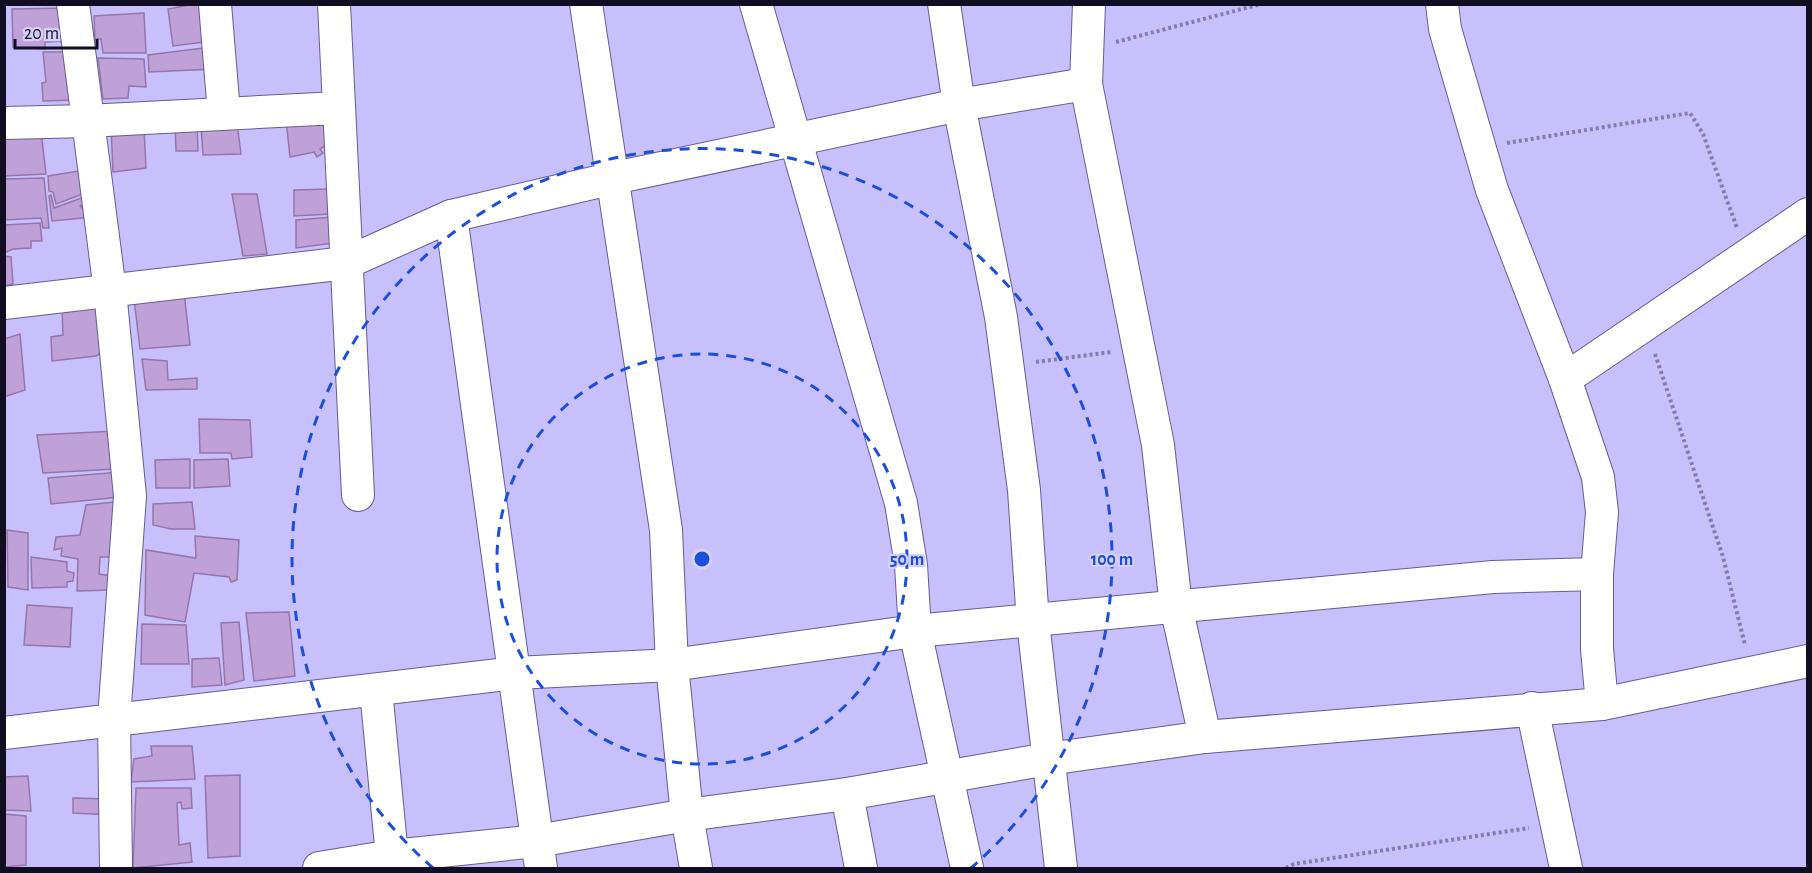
<svg xmlns="http://www.w3.org/2000/svg" width="1812" height="873" font-family="'Alegreya Sans',sans-serif">
  <style>
    .building { fill: #bfa0d7; stroke: #9476ab; stroke-width: 1.5 }
    .lines { fill: none; stroke-linecap: round; stroke-linejoin: round }
    .minor-casing { stroke: #645c91; stroke-width: 34 }
    .path { stroke: #837dab; stroke-width: 4; stroke-dasharray: 3 3; stroke-linecap: butt }
    .minor { stroke: #fff; stroke-width: 32 }
    .ring { fill: none; stroke: #1d4ed8; stroke-width: 3; stroke-dasharray: 10 8 }
    .centre { fill: #1d4ed8; stroke: #d5d1f6; stroke-width: 3 }
    .ring-label { font-size: 18px; text-anchor: middle; font-weight: bold; fill: #1d4ed8; stroke: #d5d1f6; stroke-width: 4.5; stroke-linejoin: round; paint-order: stroke }
  </style>
  <rect width="100%" height="100%" fill="#c8c0fd"/>
  <g class="building">
    <path d="M194 4H207L212 41 173 46 168 9Z"/>
    <path d="M66 8 70 41 45 42V49L13 47 12 9Z"/>
    <path d="M144 13 146 53H103L101 39H95L94 16Z"/>
    <path d="M211 47 215 69 149 72 148 55Z"/>
    <path d="M43 52H70L78 100 43 101 42 83 46 82Z"/>
    <path d="M98 58 144 59 146 87 129 86 128 98 103 99Z"/>
    <path d="M324 118 328 144 320 149 323 153 317 157 314 152 290 157 286 120Z"/>
    <path d="M175 122 197 123 198 151H176Z"/>
    <path d="M237 123 241 154 203 155 201 126Z"/>
    <path d="M111 126 144 128 146 168 113 172Z"/>
    <path d="M4 130 41 131 46 174 4 176Z"/>
    <path d="M85 170 88 192 56 204 53 192 49 191 48 176Z"/>
    <path d="M44 178 49 228H43L41 218 4 220V179Z"/>
    <path d="M329 189 331 214 294 216V190Z"/>
    <path d="M232 194H257L267 254 243 256Z"/>
    <path d="M51 195 54 208 87 196 89 201 80 206 83 209 90 208 93 217 52 221 49 196Z"/>
    <path d="M332 217 333 243 296 248V220Z"/>
    <path d="M40 223 42 241H31V248L13 249 4 253V225Z"/>
    <path d="M4 256 11 257 13 284 4 286Z"/>
    <path d="M184 292 190 345 140 349 134 299Z"/>
    <path d="M102 302 105 350 96 356 52 361 51 337 63 335 62 307Z"/>
    <path d="M20 334 25 390 4 397V339Z"/>
    <path d="M142 359 167 361 168 380 197 378V389L146 390Z"/>
    <path d="M199 419 250 420 252 457 232 459 231 453H200Z"/>
    <path d="M116 431V469L43 473 37 435Z"/>
    <path d="M190 459V488H156L155 460Z"/>
    <path d="M228 459 230 486 194 488V460Z"/>
    <path d="M120 472V497L51 504 48 478Z"/>
    <path d="M114 502 113 557H100L99 574 111 576 110 590 77 591 78 559 61 556 62 548 54 550 56 537 80 535 86 505Z"/>
    <path d="M192 502 195 529H171L153 525V504Z"/>
    <path d="M7 530 28 533V590L8 587Z"/>
    <path d="M195 536 239 540 237 580 231 582 229 577 194 573 185 622 145 615 146 550 196 558Z"/>
    <path d="M31 557 67 562V571L74 573 73 581 67 582V587L32 588Z"/>
    <path d="M27 605 72 608 70 647 24 645Z"/>
    <path d="M289 612 295 676 254 681 246 613Z"/>
    <path d="M239 622 244 680 225 685 221 623Z"/>
    <path d="M142 624 186 625 189 664H141Z"/>
    <path d="M219 658 222 685 192 687V659Z"/>
    <path d="M151 746H192L195 779 131 782 134 759 152 756Z"/>
    <path d="M240 775V856L208 858 205 776Z"/>
    <path d="M28 776 31 811 4 810V777Z"/>
    <path d="M136 788H191L192 808 182 809 181 802 177 803 179 845 190 843 192 862 133 868Z"/>
    <path d="M73 798 109 799 110 815 73 813Z"/>
    <path d="M4 814 26 816V865L4 867Z"/>
  </g>
  <g class="lines">
    <defs>
      <g id="minor">
        <path d="M73 4 110 291 130 496 114 719 116 868"/>
        <path d="M215 4 224 113"/>
        <path d="M334 4 358 495"/>
        <path d="M586 4 666 530 672 665 687 815 696 868"/>
        <path d="M756 4 901 503 911 565 915 631 967 868"/>
        <path d="M944 4 959 105 1001 317 1024 490 1033 622 1061 868"/>
        <path d="M1089 4 1086 84 1158 445 1176 606 1205 737"/>
        <path d="M1442 4 1445 29 1492 190 1565 379 1598 477 1602 512 1597 574V649L1602 704"/>
        <path d="M4 123 87 121 338 108"/>
        <path d="M451 216 541 868"/>
        <path d="M4 303 346 263 451 216 614 178 959 105 1086 84"/>
        <path d="M1565 379 1808 214"/>
        <path d="M376 690 392 856"/>
        <path d="M1532 708 1566 868"/>
        <path d="M4 733 516 673 672 665 915 631 1493 577 1597 574"/>
        <path d="M847 794 861 868"/>
        <path d="M319 868 392 856 537 841 687 815 847 794 1048 759 1205 737 1602 704 1808 661"/>
      </g>
    </defs>
    <use href="#minor" class="minor-casing"/>
    <g class="path">
      <path d="M1116 42 1261 4"/>
      <path d="M1507 143 1690 113 1703 134 1737 228"/>
      <path d="M1655 354 1723 557 1745 645"/>
      <path d="M1036 362 1111 352"/>
      <path d="M1286 868 1294 864 1529 828"/>
    </g>
    <use href="#minor" class="minor"/>
  </g>
  <g class="ring">
    <circle cx="702" cy="559" r="205"/>
    <path d="M433 868A410 410 0 1 1 971 868"/>
  </g>
  <circle cx="702" cy="559" r="9" class="centre"/>
  <g class="ring-label">
    <text x="907" y="565">50 m</text>
    <text x="1112" y="565">100 m</text>
  </g>
  <rect width="1812" height="873" fill="none" stroke="#110d22" stroke-width="12"/>
  <path d="M15 39v9h82v-9" fill="none" stroke="#110d22" stroke-width="3"/>
  <text x="24" y="39" font-size="18" fill="#110d22" stroke="#d5d1f6" stroke-width="4.5" paint-order="stroke">20 m</text>
</svg>
